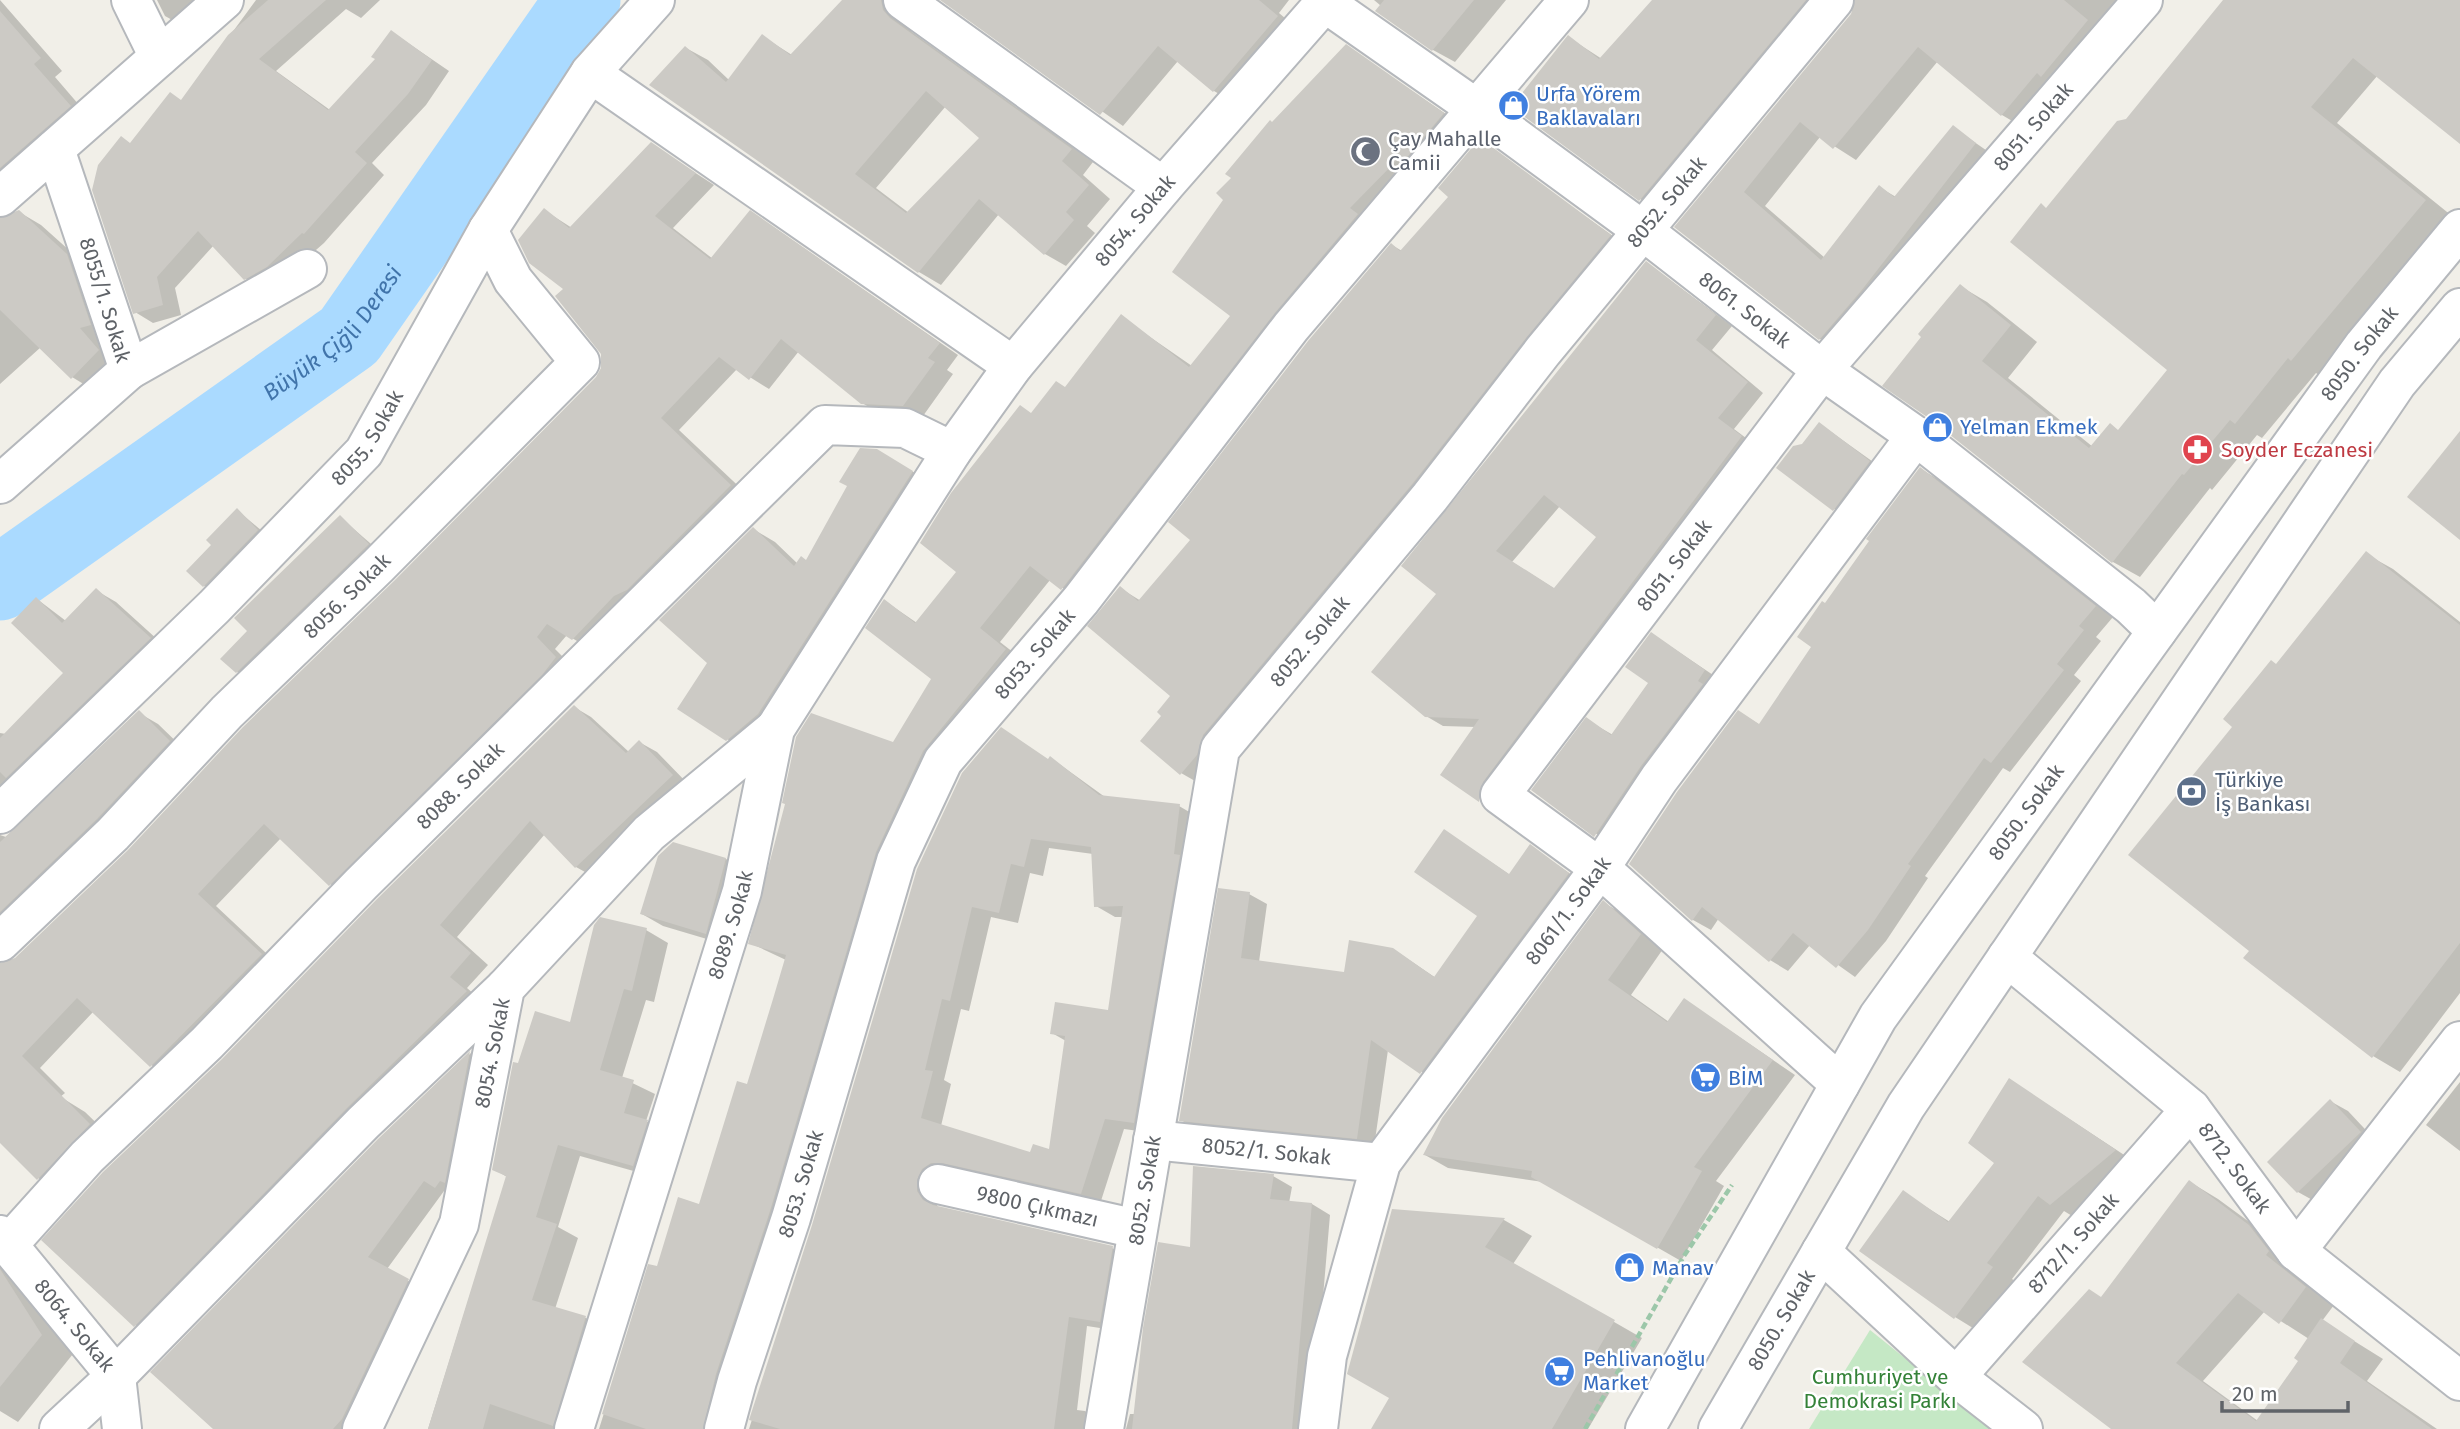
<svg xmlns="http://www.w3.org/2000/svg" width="2460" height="1429" font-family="'Fira Sans',sans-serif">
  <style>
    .green { fill: #c5e8c5 }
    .shadow { fill: #0003; fill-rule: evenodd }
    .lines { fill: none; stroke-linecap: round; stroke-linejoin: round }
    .river { stroke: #aadaff; stroke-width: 75 }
    .building { fill: #cccac5; fill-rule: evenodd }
    .minor-casing { stroke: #b5b8bc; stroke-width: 42 }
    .tertiary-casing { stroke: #b5b8bc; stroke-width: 42 }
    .path { stroke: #9cc7a9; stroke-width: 4.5; stroke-dasharray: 7 3.5; stroke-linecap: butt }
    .minor { stroke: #fff; stroke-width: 38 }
    .tertiary { stroke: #fff; stroke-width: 38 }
    .labels { text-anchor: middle; stroke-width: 5; stroke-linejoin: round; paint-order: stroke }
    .shop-label { font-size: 21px; fill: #366cbe; stroke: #fff; text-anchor: start }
    .street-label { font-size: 21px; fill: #5f6368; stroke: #fff }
    .worship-label { font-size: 21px; fill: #5b616d; stroke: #fff; text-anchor: start }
    .health-label { font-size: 21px; fill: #be3a42; stroke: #fff; text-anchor: start }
    .service-label { font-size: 21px; fill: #4e5e75; stroke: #fff; text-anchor: start }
    .park-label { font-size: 21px; fill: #348238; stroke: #fff }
    .water-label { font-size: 23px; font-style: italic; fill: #4174aa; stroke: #fff }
  </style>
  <rect width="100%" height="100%" fill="#f1efe8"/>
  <path class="green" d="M1870 1330 1993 1429H1809Z"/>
  <g class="shadow">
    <path d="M0 0 62 71 55 77 92 120 1 215 3 220 19 212 41 225 89 268 121 364 95 391 72 377 41 347 0 384Z"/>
    <path d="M157 0H221L183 26 165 16Z"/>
    <path d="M256 0H380L361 18 346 9 276 71 330 110 377 59 392 32 449 71 426 105 372 163 384 175 324 243 285 277 263 289 245 278 214 245 175 288 181 315 153 323 135 312 182 101Z"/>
    <path d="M845 0H907L904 22 912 32 1093 162 1083 175 1110 199 1087 226 1095 233 1066 266 1045 254 999 214 941 285 919 272 686 48 708 60 729 80 762 36 792 55ZM946 106 982 138 909 213 876 188Z"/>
    <path d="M943 0H1289L1279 13 1299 30 1236 104 1214 91 1178 61 1123 126Z"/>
    <path d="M1374 0H1506L1455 62 1433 50Z"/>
    <path d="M1655 0H1838L1662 212 1640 199 1568 37 1602 59Z"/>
    <path d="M1857 0H2134L2024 128 2002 115 1938 61 1856 160 1820 137 1765 206 1825 258 1879 187 1896 197 1954 128 1996 157 1842 351 1820 339 1677 227 1852 15Z"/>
    <path d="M2225 0H2460V142L2378 75 2337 123 2452 216 2319 375 2316 373 2262 438 2257 435 2212 490 2210 488 2140 577 2113 562 1931 417 1960 286 1987 302 2037 342 2008 378 2093 447 2120 431 2170 369 2047 209 2127 121Z"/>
    <path d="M1346 46 1465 127 1083 601 1050 580 1000 642 1027 663 945 764 726 1429H599L650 1266 658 1269 700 1206 748 1086 786 960 750 943 894 744 933 679 885 601 917 623 958 572 1033 414 1066 389 1121 317 1192 366 1233 316 1225 200 1233 178 1273 124Z"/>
    <path d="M1480 141 1624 244 1195 781 1181 773 1163 716 1173 696 1120 588 1141 601 1193 540 1392 245 1402 251 1450 196Z"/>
    <path d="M651 144 714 185 673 228 713 259 769 224 958 355 947 370 953 374 923 416 883 415 862 403 799 351 769 389 737 369 679 430 750 497 592 650 567 635 555 649 575 669 349 895 330 884 281 838 216 906 280 966 171 1076 151 1065 94 1011 40 1068 65 1093 43 1111 0 1077V964L16 960 129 851 597 378 603 368 602 354 566 289 544 210 572 228Z"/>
    <path d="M1647 263 1732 326 1712 350 1763 393 1734 429 1758 447 1496 809 1442 774 1476 727 1443 726 1426 716 1439 594ZM1560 506 1598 537 1555 589 1512 562Z"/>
    <path d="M1820 424 1890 474 1855 522 1834 509 1803 445Z"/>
    <path d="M877 451 934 484 749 752 727 739 709 662 753 529 775 542 798 564 807 562Z"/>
    <path d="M1921 469 1939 480 2113 617 2096 637 2101 641 2074 675 2081 681 2010 772 2003 768 1925 876 1928 878 1886 941 1855 977 1810 945 1788 971 1770 960 1719 918 1711 930 1693 920 1631 864 1739 712 1760 725 1814 647 1826 605Z"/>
    <path d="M237 510 268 536 214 592 204 586 213 545Z"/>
    <path d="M340 517 378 550 247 678 237 672 250 631Z"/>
    <path d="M2366 554 2393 569 2460 622V993L2400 1072 2373 1056 2245 958 2251 950 2235 727 2277 666Z"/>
    <path d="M97 591 116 602 169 650 0 816V733L6 734 65 673 37 599 66 621Z"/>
    <path d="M1652 634 1725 683 1617 848 1533 790 1587 720 1613 735 1650 682Z"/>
    <path d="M574 707 591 717 629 752 639 742 657 752 690 786 594 877 576 867 545 834 457 937 488 965 467 988 483 1002 152 1335 135 1325 223 1060Z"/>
    <path d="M139 713 158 724 188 753 0 944V835L6 837Z"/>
    <path d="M1051 758 1105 797 1179 806 1198 817 1153 1133 1124 1129 1100 1204 935 1191 936 1203 939 1209 1112 1248 1131 1259 1119 1331 1087 1326 1077 1410 1085 1411 1103 1422V1429H749L813 1225 918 869ZM1049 848 1093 854 1096 906 1115 917H1123L1110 1012 1052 1033 1066 1041 1050 1151 1031 1154 941 1126 951 1084 944 1080 961 1009 969 1011 991 917 1018 923 1030 873 1043 876Z"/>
    <path d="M1445 831 1510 875 1530 846 1585 884 1438 1082 1388 1050 1374 1147 1198 1130 1181 1120 1249 894 1267 904 1259 962 1345 974 1393 949 1436 978 1480 916Z"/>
    <path d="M673 844 726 859 747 872 727 945 663 926 642 914Z"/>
    <path d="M1604 903 1627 916 1663 949 1631 995 1669 1022 1685 1000 1795 1075 1716 1181 1724 1186 1681 1261 1543 1182 1448 1168 1425 1155Z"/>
    <path d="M646 930 668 943 654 1002 646 1000 622 1078 655 1094 646 1121 669 1134 655 1177 580 1156 558 1227 578 1238 555 1309 586 1318 607 1331 577 1429H428L507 1177 494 1169 519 1065 572 1024Z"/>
    <path d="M471 1053 490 1064 456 1198 444 1191 387 1269 428 1292 363 1429H216L380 1140Z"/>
    <path d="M2010 1080 2141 1166 2077 1219 2064 1211 2012 1279 2018 1283 1981 1333 1955 1317 1904 1193 1950 1222 1997 1163Z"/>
    <path d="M2460 1082V1151L2426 1125Z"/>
    <path d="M64 1099 85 1112 111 1137 60 1191 38 1178Z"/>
    <path d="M2330 1101 2348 1111 2378 1143 2316 1202 2298 1192 2270 1162Z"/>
    <path d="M1273 1176 1292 1187 1289 1203 1312 1204 1330 1215 1317 1367 1316 1429H1126L1130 1414H1136L1191 1249Z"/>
    <path d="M2190 1182 2218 1199 2278 1243 2334 1305 2322 1321 2383 1359 2367 1381 2437 1429H2114L2103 1299ZM2265 1311 2309 1339 2300 1360 2258 1421 2203 1381Z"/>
    <path d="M1393 1211 1504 1220 1532 1236 1513 1264 1642 1338 1588 1429H1373L1391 1398Z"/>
    <path d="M0 1234 73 1354 18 1422 0 1411Z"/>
  </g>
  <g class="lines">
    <path class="river" id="s1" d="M0 583 349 336 583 0"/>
  </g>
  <g class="building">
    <path d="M268 0H326L259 59 328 110 375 59 371 57 391 30 432 60 408 94 355 152 367 163 304 234 302 233 267 267 244 280 198 231 157 277 163 305 133 314 92 190 98 165 121 136 130 143 170 92 181 100 228 35Z"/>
    <path d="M842 0H881L883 10 890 18 1072 149 1062 161 1089 185 1066 212 1074 220 1044 255 979 199 918 273 649 85 685 46 726 82 762 34 790 55ZM926 91 979 138 906 213 855 174Z"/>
    <path d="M940 0H1259L1278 16 1213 92 1158 46 1100 115Z"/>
    <path d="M1384 0H1474L1432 51 1375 11Z"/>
    <path d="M1652 0H1806L1639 201 1511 107 1568 35 1599 59Z"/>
    <path d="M1855 0H2064L2088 20 2041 77 2037 73 2001 116 1918 47 1833 149 1800 122 1744 192 1821 260 1879 185 1894 197 1953 125 1976 143 1861 291 1819 340 1674 227 1851 14Z"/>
    <path d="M2223 0H2460V144L2353 58 2311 107 2426 200 2291 361 2288 358 2235 424 2230 420 2184 475 2182 474 2112 563 1930 419 1882 386 1921 337 1918 334 1960 284 2011 325 1982 361 2089 448 2110 423 2118 430 2167 370 2010 242 2041 203 2046 208 2117 121 2126 119Z"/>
    <path d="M0 11 41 58 34 64 71 106 0 168Z"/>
    <path d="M1346 44 1444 113 1404 161 1400 157 1350 208 1358 214 1274 314 1061 590 1030 566 980 628 1006 649 923 751 876 852 770 1211 716 1374 703 1429H646L602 1414 648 1264 657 1266 678 1197 699 1204 737 1081 747 1084 773 999 786 955 748 944 785 804 782 803 796 737 811 713 893 742 931 679 865 628 884 599 915 623 956 572 920 543 951 493 1020 405 1031 413 1056 381 1065 387 1121 314 1189 367 1230 316 1172 272 1223 200 1216 193 1231 178 1225 174 1270 120 1272 122Z"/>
    <path d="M1480 138 1611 235 1526 338 1413 483 1203 735 1197 755 1180 775 1140 741 1161 716 1157 712 1170 696 1087 626 1120 586 1138 601 1190 540 1168 522 1308 341 1391 243 1400 251 1448 197 1438 188Z"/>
    <path d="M651 142 696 173 655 216 710 259 750 210 940 343 928 358 935 362 903 406 861 404 781 339 749 380 719 357 661 418 731 485 627 590 614 596 572 640 547 624 537 637 556 657 542 675 329 886 264 824 198 894 262 954 150 1067 77 998 22 1056 90 1124 37 1180 0 1143V963L15 958 128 850 243 727 394 581 596 377 601 368V354L555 296 563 289 529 263 518 240 544 208 569 228Z"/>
    <path d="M19 210 67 254 91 325 80 328 99 350 71 379 0 310V218Z"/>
    <path d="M1646 261 1716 315 1696 340 1748 382 1718 418 1742 436 1483 782 1479 802 1440 775 1479 719 1425 717 1371 672 1436 594 1401 566ZM1544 495 1596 537 1554 588 1496 551Z"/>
    <path d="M1819 422 1870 461 1833 511 1776 468 1793 446 1802 444Z"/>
    <path d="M2460 431V540L2407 497Z"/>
    <path d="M860 448 877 449 913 471 758 714 726 741 677 709 707 663 659 620 753 527 794 566 801 556 806 560 847 486 839 482Z"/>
    <path d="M1920 467 2096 606 2079 626 2084 630 2057 664 2064 670 1991 763 1984 758 1908 864 1911 866 1868 930 1836 968 1793 933 1769 962 1702 907 1692 921 1629 864 1677 792 1738 710 1759 724 1811 647 1797 637 1822 601 1825 603 1869 541 1866 539Z"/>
    <path d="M237 508 258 530 203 587 186 571 211 545 206 540Z"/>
    <path d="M340 515 369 544 236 673 220 659 247 631 234 618Z"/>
    <path d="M2366 551 2460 625V943L2372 1058 2243 958 2249 951 2128 855 2232 727 2223 719 2271 660 2276 664Z"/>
    <path d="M96 588 151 638 6 778 0 772V738L63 673 11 623 36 597 62 623Z"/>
    <path d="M1651 632 1705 670 1698 681 1703 684 1641 766 1594 837 1531 790 1586 717 1611 735 1648 683 1625 667Z"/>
    <path d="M574 705 626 753 639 740 673 775 575 868 530 821 440 925 471 953 450 977 467 991 347 1108 134 1327 41 1240 103 1172 222 1059 377 899Z"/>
    <path d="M139 710 170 741 97 819 0 912V842Z"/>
    <path d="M1001 727 1048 759 1050 756 1099 795 1180 804 1174 854 1180 855 1134 1123 1105 1119 1081 1194 942 1163H931L922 1169 917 1180V1191L923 1200 933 1205 1113 1246 1100 1322 1069 1317 1054 1429H780L749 1420 812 1225 917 869 962 773ZM1031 839 1091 847 1094 907 1123 906 1108 1010 1055 1002 1050 1034 1065 1036 1049 1149 1033 1144 1030 1152 921 1118 933 1071 925 1070 942 999 950 1001 972 907 999 913 1011 864 1024 867Z"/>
    <path d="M1444 829 1509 874 1530 844 1569 873 1420 1074 1371 1040 1357 1139 1179 1121 1218 888 1250 892 1241 958 1344 972 1349 940 1393 948 1434 977 1477 916 1414 872Z"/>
    <path d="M673 842 726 858 706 934 640 914 658 856Z"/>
    <path d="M1603 900 1641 934 1608 980 1667 1022 1684 998 1773 1060 1694 1167 1702 1171 1657 1249 1531 1177 1532 1171 1423 1155 1442 1118Z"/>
    <path d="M600 917 647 928 632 991 624 989 600 1070 634 1080 624 1113 648 1120 633 1166 558 1145 536 1217 557 1224 532 1300 586 1316 553 1426 490 1404 483 1429H428L506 1176 492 1170 513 1062 518 1063 535 1011 570 1022 594 925Z"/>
    <path d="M470 1051 445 1183 440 1181 435 1188 424 1181 368 1257 409 1279 342 1419 333 1429H213L150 1372 378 1139Z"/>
    <path d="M2009 1078 2116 1150 2050 1205 2038 1196 1987 1263 1993 1267 1954 1319 1859 1251 1903 1190 1948 1222 1994 1163 1968 1143Z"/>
    <path d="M2330 1099 2361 1132 2297 1193 2267 1162Z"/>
    <path d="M1193 1166 1274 1174 1270 1199 1312 1203 1292 1429H1132L1143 1328 1158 1242 1190 1247Z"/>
    <path d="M2189 1180 2249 1225 2269 1251 2266 1255 2306 1287 2279 1324 2238 1293 2176 1363 2256 1421 2298 1361 2294 1358 2321 1318 2355 1341 2340 1363 2432 1429H2111L2022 1362 2089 1289 2101 1297Z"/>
    <path d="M1392 1209 1505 1218 1485 1247 1615 1320 1552 1429H1371L1389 1398 1347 1374Z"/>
    <path d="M0 1269 42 1335 0 1387Z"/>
  </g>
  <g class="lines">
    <defs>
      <g id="minor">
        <path d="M131 0 159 57"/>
        <path d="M903 0 1163 187"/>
        <path id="s2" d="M1321 0 1477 109 1642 230 1822 370 1916 436 2131 606 2157 631"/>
        <path d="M590 73 1013 366"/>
        <path d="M129 370 307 269"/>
        <path d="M0 484 129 370 55 149"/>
        <path id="s3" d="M0 814 214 607 364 452 488 230 590 73 655 0"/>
        <path id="s4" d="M0 942 113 834 227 712 378 566 580 362 513 280 488 230"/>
        <path id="s5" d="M2007 957 2191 1109 2296 1251 2460 1381"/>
        <path id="s6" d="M1840 1084 1600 868 1500 795 1822 370 2143 0"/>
        <path id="s7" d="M1153 1140 1381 1163"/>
        <path id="s8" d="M938 1184 1137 1229"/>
        <path id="s9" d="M0 1235 116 1376 122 1429"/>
        <path id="s10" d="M7 1246 87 1157 207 1043 361 884 825 425 905 428 952 451"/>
        <path d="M2296 1251 2460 1041"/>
        <path d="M1821 1252 1956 1377 2023 1429"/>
        <path id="s11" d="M1956 1377 2191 1109"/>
        <path d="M59 1429 116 1376 363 1123 505 988"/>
        <path id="s12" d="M362 1429 459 1224 505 988 649 833 775 729"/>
        <path id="s13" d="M574 1429 742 891 775 729 952 451 1013 366 1163 187 1327 0"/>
        <path id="s14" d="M724 1429 737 1381 791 1218 896 861 943 761 1081 600 1291 327 1569 0"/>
        <path id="s15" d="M1104 1429 1220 749 1430 497 1543 351 1834 0"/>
        <path id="s16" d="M1318 1429 1327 1356 1381 1163 1600 868 1659 779 1916 436"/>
      </g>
      <g id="tertiary">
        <path d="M0 197 224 0"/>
        <path id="s17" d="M1645 1429 1878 1017 2364 345 2460 229"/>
        <path id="s18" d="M1718 1429 1906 1106 2397 383 2460 308"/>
      </g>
    </defs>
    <use href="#minor" class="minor-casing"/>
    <use href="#tertiary" class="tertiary-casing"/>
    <path class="path" d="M1585 1429 1684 1256 1732 1185"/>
    <use href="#minor" class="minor"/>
    <use href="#tertiary" class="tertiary"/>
  </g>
  <defs>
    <symbol id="shop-disc" viewBox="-11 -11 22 22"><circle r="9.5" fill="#3f7fe0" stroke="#fff"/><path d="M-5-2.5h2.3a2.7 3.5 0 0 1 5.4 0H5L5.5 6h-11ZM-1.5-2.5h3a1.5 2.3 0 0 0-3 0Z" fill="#fff"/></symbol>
    <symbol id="mosque-disc" viewBox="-11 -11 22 22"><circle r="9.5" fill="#6b7280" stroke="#fff"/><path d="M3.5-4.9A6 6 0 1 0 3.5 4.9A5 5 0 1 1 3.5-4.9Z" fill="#fff"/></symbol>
    <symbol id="pharmacy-disc" viewBox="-11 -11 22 22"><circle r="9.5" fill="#e0444e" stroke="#fff"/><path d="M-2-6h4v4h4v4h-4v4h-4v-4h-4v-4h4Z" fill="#fff"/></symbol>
    <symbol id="bank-disc" viewBox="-11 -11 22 22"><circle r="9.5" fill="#5c6f8a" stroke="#fff"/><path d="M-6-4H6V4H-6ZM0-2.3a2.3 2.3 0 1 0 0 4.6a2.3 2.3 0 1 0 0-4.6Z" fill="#fff"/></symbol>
    <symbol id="supermarket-disc" viewBox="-11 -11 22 22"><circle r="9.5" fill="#3f7fe0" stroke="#fff"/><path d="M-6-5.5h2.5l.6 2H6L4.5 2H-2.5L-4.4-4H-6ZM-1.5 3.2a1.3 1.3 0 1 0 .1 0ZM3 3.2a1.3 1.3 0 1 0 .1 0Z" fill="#fff"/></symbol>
  </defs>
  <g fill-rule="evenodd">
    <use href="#shop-disc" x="1496" y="88" width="35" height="35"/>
    <use href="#mosque-disc" x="1348" y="134" width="35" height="35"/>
    <use href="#shop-disc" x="1920" y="410" width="35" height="35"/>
    <use href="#pharmacy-disc" x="2180" y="432" width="35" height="35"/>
    <use href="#bank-disc" x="2174" y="774" width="35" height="35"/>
    <use href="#supermarket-disc" x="1688" y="1060" width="35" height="35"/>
    <use href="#shop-disc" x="1612" y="1250" width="35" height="35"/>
    <use href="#supermarket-disc" x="1542" y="1354" width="35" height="35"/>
  </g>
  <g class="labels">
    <g class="shop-label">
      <text x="1536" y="101">Urfa Yörem<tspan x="1536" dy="24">Baklavaları</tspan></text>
      <text x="1960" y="434">Yelman Ekmek</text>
      <text x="1728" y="1085">BİM</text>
      <text x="1652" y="1275">Manav</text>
      <text x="1583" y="1366">Pehlivanoğlu<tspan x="1583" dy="24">Market</tspan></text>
    </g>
    <g class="street-label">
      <text dy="7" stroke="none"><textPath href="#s6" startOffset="1302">8051. Sokak</textPath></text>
      <text dy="7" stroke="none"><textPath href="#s15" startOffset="1396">8052. Sokak</textPath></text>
      <text dy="7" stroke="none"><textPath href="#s13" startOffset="1353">8054. Sokak</textPath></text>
      <text transform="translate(105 300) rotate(73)" y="7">8055/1. Sokak</text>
      <text dy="7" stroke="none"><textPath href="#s2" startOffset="525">8061. Sokak</textPath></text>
      <text dy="7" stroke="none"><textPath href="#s17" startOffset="1293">8050. Sokak</textPath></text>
      <text dy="7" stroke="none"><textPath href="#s3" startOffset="527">8055. Sokak</textPath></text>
      <text dy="7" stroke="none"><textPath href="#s6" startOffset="735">8051. Sokak</textPath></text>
      <text dy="7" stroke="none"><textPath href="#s4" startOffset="490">8056. Sokak</textPath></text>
      <text dy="7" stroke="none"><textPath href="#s15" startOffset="830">8052. Sokak</textPath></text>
      <text dy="7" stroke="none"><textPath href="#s14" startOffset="845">8053. Sokak</textPath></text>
      <text dy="7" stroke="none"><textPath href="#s10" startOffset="646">8088. Sokak</textPath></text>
      <text dy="7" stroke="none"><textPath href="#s17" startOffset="726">8050. Sokak</textPath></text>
      <text dy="7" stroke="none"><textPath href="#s16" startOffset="588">8061/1. Sokak</textPath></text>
      <text dy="7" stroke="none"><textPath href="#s13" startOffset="528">8089. Sokak</textPath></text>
      <text dy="7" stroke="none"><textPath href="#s12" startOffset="401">8054. Sokak</textPath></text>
      <text dy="7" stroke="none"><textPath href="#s7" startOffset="114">8052/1. Sokak</textPath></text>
      <text dy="7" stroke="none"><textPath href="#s5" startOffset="312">8712. Sokak</textPath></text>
      <text dy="7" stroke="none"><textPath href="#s14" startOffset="257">8053. Sokak</textPath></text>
      <text dy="7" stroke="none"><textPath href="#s15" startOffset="242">8052. Sokak</textPath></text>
      <text dy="7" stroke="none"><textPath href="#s8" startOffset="102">9800 Çıkmazı</textPath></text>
      <text dy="7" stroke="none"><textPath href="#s11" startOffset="178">8712/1. Sokak</textPath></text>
      <text dy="7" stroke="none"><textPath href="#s18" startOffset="126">8050. Sokak</textPath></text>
      <text dy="7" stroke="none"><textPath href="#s9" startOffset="117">8064. Sokak</textPath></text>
    </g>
    <g class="worship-label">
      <text x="1388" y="146">Çay Mahalle<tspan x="1388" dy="24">Camii</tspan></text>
    </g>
    <g class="health-label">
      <text x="2221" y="457">Soyder Eczanesi</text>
    </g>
    <g class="service-label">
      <text x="2215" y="787">Türkiye<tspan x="2215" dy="24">İş Bankası</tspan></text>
    </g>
    <g class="park-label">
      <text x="1880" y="1384">Cumhuriyet ve<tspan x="1880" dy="24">Demokrasi Parkı</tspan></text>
    </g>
    <g class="water-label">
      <text dy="8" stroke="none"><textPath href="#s1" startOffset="418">Büyük Çiğli Deresi</textPath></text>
    </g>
  </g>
  <path d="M2222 1401v10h126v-10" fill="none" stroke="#5f6368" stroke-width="3.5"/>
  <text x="2232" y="1401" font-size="21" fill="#5f6368" stroke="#ffffff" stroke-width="5" paint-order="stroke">20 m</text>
</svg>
